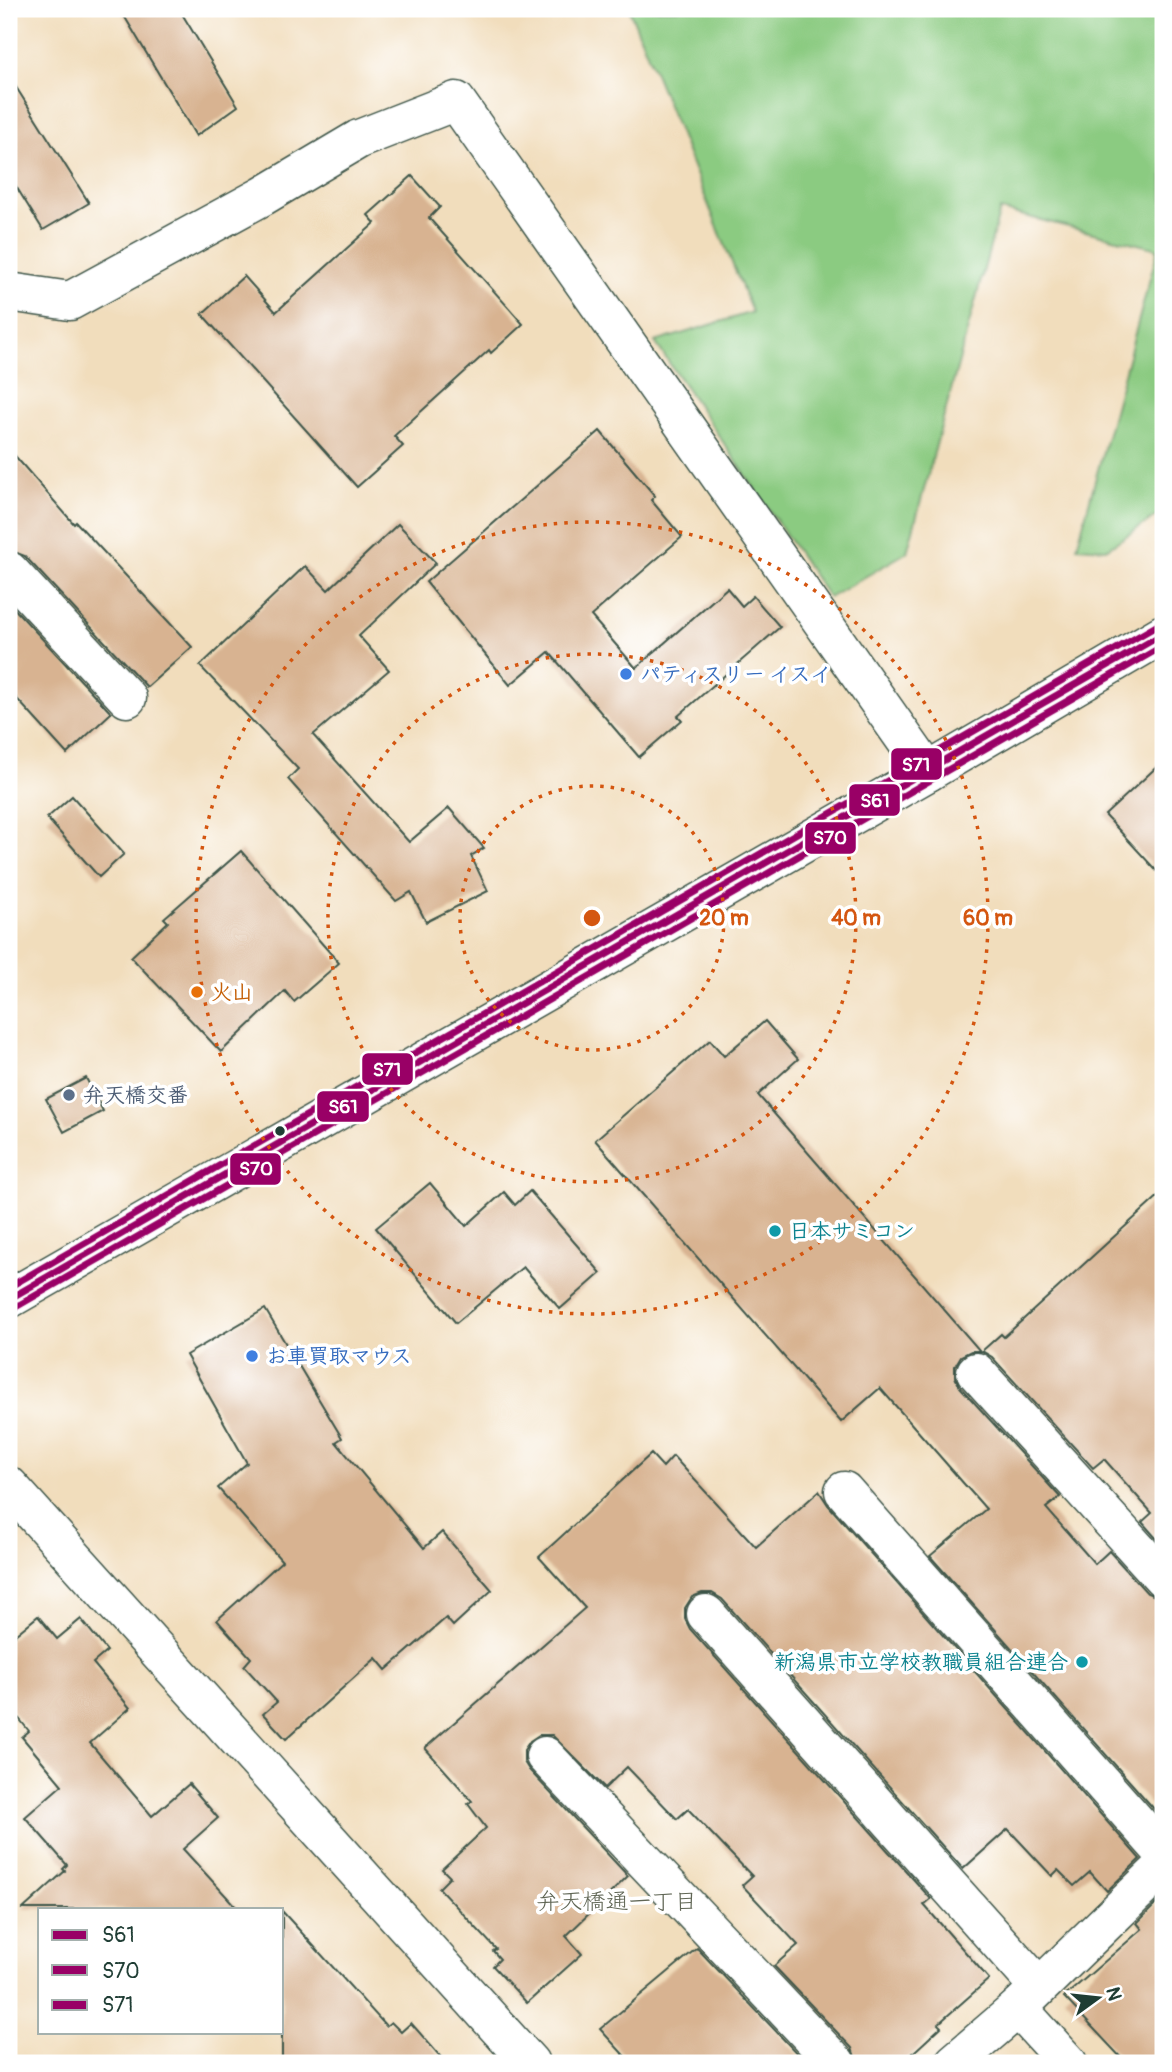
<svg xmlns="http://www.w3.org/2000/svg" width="1172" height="2072" font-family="Pangolin,'Klee One',sans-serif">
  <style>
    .green { fill: #8bcb81; stroke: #55845a; stroke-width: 2 }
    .building { fill: #d8b391 }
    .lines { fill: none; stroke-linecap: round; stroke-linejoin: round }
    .minor-casing { stroke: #3e5548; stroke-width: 41 }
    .tertiary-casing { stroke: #3e5548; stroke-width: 41 }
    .minor { stroke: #fff; stroke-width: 38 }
    .tertiary { stroke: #fff; stroke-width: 38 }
    .bus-1-casing { stroke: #fff; stroke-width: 12 }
    .bus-2-casing { stroke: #fff; stroke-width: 12 }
    .bus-3-casing { stroke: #fff; stroke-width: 12 }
    .bus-1 { stroke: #906; stroke-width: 7 }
    .bus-2 { stroke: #906; stroke-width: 7 }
    .bus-3 { stroke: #906; stroke-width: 7 }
    .ring { fill: none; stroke: #d45610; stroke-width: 3.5; stroke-dasharray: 3.5 7 }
    .shop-dot { fill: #3f7fe0; stroke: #fff; stroke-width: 2.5 }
    .food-dot { fill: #e8710a; stroke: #fff; stroke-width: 2.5 }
    .service-dot { fill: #5c6f8a; stroke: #fff; stroke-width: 2.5 }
    .bus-dot { fill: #1f3d34; stroke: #fff; stroke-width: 2.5 }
    .culture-dot { fill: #0f9aa8; stroke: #fff; stroke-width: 2.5 }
    .labels { text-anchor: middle; stroke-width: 7; stroke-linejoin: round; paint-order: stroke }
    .shop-label { font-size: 21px; font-weight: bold; fill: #366cbe; stroke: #fff; text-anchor: start }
    .food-label { font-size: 21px; font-weight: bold; fill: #c56008; stroke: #fff; text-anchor: start }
    .service-label { font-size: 21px; font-weight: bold; fill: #4e5e75; stroke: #fff; text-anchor: start }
    .culture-label { font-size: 21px; font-weight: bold; fill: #0d838f; stroke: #fff; text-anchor: start }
    .neighbourhood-label { font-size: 23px; fill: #606655; stroke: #fff }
    .centre { fill: #d45610; stroke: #fff; stroke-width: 3.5 }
    .ring-label { font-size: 21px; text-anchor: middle; font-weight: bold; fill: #d45610; stroke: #fff; stroke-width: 7; stroke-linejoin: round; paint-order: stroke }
    .line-badge { stroke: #fff; stroke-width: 2.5 }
    .badge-label { font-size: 19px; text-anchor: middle; font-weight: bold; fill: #fff }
  </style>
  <rect width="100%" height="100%" fill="#fff"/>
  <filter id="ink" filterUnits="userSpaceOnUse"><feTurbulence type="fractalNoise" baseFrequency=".0143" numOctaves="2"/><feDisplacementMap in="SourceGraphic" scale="14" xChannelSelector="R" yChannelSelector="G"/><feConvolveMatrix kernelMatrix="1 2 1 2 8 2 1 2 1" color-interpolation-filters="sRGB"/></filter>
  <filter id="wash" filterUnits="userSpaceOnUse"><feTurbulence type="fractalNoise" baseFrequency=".00686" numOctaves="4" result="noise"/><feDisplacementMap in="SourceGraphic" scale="28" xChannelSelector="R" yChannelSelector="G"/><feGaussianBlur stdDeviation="1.57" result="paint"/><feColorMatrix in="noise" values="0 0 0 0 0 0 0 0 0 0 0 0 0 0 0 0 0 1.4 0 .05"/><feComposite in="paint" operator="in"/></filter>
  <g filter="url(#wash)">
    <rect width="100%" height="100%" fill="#f1ddbc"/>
    <path class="green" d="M629 9H1163V512L1106 549 1077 547 1158 249 1000 210 907 552 829 598 655 342 752 312Z"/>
    <g id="blocks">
      <g class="building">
        <path d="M120 9H179L238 106 196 136Z"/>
        <path d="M9 76 89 203 43 230 9 175Z"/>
        <path d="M412 176 440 207 429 218 523 324 491 353 489 350 394 436 403 446 357 487 202 314 244 276 276 312 375 223 368 215Z"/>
        <path d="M600 431 655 496 651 500 682 537 591 616 636 668 727 588 742 606 753 596 780 627 678 716 682 720 639 757 549 652 510 685 426 582Z"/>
        <path d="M9 449 74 524 76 522 192 647 147 687 25 556 9 550Z"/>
        <path d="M398 524 436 563 359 636 389 670 313 735 409 842 449 808 484 848 471 856 488 891 426 922 411 892 396 901 288 779 298 769 200 666 305 566 328 590Z"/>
        <path d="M9 603 111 713 67 754 9 690Z"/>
        <path d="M1163 761V878L1105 815Z"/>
        <path d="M72 796 124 854 99 877 47 818Z"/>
        <path d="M241 851 339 963 294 1002 285 991 221 1052 131 957 168 922 164 918Z"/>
        <path d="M765 1021 798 1059 758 1095 980 1351H971L961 1356 955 1366V1377L960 1387 1060 1497 1046 1508 1095 1564 1109 1551 1147 1593 1163 1599V1819L930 1556 986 1509 880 1388 841 1422 595 1140 710 1040 724 1056Z"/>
        <path d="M86 1078 103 1111 64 1132 46 1099Z"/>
        <path d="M430 1183 466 1226 504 1192 515 1205 530 1191 601 1273 560 1309 523 1267 456 1323 376 1228Z"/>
        <path d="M1163 1192V1546L1142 1522 1152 1513 1104 1459 1093 1468 992 1357 982 1351 1001 1334 1004 1337Z"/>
        <path d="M265 1309 342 1438 336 1442 424 1548 442 1532 492 1590 453 1626 446 1618 386 1670 376 1658 286 1739 263 1714 277 1702 244 1666 251 1658 217 1620 282 1561 218 1488 247 1463 186 1355Z"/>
        <path d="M651 1454 663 1467 673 1456 756 1547 819 1491 828 1505 1140 1859 1107 1891 1090 1872 1074 1886 1058 1870 1052 1876 1008 1829 963 1869 722 1599 712 1593H702L692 1597 685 1608V1619L690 1629 931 1899 924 1905 989 1979 938 2024 941 2027 902 2063H857L852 2048 774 1966 798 1945 742 1885 752 1876 688 1809 677 1819 627 1767 605 1788 552 1735H539L530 1741 524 1750V1762L529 1770 628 1876 566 1936 582 1954 527 2003 493 1966 500 1959 493 1951 496 1949 439 1888 450 1877 442 1869 486 1828 468 1804 472 1801 425 1748 585 1608 539 1557Z"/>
        <path d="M38 1616 57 1639 81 1619 107 1651 93 1663 130 1708 90 1743 152 1816 189 1784 218 1818 183 1849 238 1909H23L65 1871 63 1869 67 1865 25 1817 62 1785 22 1737 29 1731 9 1706V1640Z"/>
        <path d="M1163 1897V2063H1126L1064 1997 1142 1929 1137 1923Z"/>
        <path d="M282 1911 386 2026 391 2022 401 2032 411 2023 446 2063H282Z"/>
        <path d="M697 1948 806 2063H631L600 2029Z"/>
      </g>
    </g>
  </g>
  <g filter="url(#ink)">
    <use href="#blocks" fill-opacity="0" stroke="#3e5548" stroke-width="2"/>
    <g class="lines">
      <defs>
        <g id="minor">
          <path d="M9 292 70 301 263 196 359 139 456 101 928 772"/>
          <path d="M9 571 127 698"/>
          <path d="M976 1372 1163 1578"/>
          <path d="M844 1491 1163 1852"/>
          <path d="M706 1614 1038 1986"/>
          <path d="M545 1756 836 2063"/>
          <path d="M1018 2008 1068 2063"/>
          <path d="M954 2063 1018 2008 1163 1867"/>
        </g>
        <g id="tertiary">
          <path d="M9 1299 928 772 1163 634"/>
          <path d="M9 1486 530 2063"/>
        </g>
      </defs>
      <use href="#minor" class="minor-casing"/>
      <use href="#tertiary" class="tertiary-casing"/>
      <use href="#minor" class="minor"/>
      <use href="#tertiary" class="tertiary"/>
      <defs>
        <path id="bus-1" d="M9 1299 1163 634"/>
        <path id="bus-2" d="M14 1308 1163 646"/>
        <path id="bus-3" d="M9 1287 1158 625"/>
      </defs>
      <use href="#bus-1" class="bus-1-casing"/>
      <use href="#bus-2" class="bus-2-casing"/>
      <use href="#bus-3" class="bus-3-casing"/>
      <use href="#bus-1" class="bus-1"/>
      <use href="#bus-2" class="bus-2"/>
      <use href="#bus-3" class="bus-3"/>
    </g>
  </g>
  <g class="ring">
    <circle cx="592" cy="918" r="132"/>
    <circle cx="592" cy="918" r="264"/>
    <circle cx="592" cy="918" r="396"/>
  </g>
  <g class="shop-dot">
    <circle cx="626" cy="674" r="7"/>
    <circle cx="252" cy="1356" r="7"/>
  </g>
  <circle class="food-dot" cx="197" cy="992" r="7"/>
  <circle class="service-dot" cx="69" cy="1095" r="7"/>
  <circle class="bus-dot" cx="280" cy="1131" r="6"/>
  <g class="culture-dot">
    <circle cx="775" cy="1231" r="7"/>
    <circle cx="1082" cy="1662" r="7"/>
  </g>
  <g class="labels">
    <g class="shop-label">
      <text x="640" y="681">パティスリー イスイ</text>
      <text x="266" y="1363">お車買取マウス</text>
    </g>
    <g class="food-label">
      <text x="211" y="999">火山</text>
    </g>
    <g class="service-label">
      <text x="83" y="1102">弁天橋交番</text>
    </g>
    <g class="culture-label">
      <text x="789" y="1238">日本サミコン</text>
      <text x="1068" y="1669" text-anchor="end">新潟県市立学校教職員組合連合</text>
    </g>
    <g class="neighbourhood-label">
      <text x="617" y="1909">弁天橋通一丁目</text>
    </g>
  </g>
  <circle cx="592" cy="918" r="10" class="centre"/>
  <g class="ring-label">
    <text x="724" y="925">20 m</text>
    <text x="856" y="925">40 m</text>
    <text x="988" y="925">60 m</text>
  </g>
  <g class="line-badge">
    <rect x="890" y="747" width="53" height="34" rx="7" fill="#906"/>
    <rect x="848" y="783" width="53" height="34" rx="7" fill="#906"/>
    <rect x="804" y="821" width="53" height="34" rx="7" fill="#906"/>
    <rect x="361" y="1052" width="53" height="34" rx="7" fill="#906"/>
    <rect x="316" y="1090" width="54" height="33" rx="7" fill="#906"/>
    <rect x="229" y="1152" width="53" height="34" rx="7" fill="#906"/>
  </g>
  <g class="badge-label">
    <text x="916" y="771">S71</text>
    <text x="875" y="807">S61</text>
    <text x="830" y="844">S70</text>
    <text x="387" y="1076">S71</text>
    <text x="343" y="1113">S61</text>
    <text x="256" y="1175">S70</text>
  </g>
  <rect width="1172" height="2072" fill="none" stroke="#fff" stroke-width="35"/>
  <rect x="38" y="1908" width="245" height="126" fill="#ffffff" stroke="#a5b1ae" stroke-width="2"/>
  <rect x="52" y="1930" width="35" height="10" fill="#990066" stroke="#a5b1ae" stroke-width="2"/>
  <text x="102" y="1942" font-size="21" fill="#1f3d34">S61</text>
  <rect x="52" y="1965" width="35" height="10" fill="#990066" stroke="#a5b1ae" stroke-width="2"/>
  <text x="102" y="1978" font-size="21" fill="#1f3d34">S70</text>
  <rect x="52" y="2000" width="35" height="10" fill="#990066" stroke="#a5b1ae" stroke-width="2"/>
  <text x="102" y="2012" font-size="21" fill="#1f3d34">S71</text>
  <g transform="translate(1098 1998) rotate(75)" stroke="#ffffff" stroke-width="5" paint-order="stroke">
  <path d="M0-5L12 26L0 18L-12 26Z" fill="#1f3d34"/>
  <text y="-10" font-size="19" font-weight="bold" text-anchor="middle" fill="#1f3d34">N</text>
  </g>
</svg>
